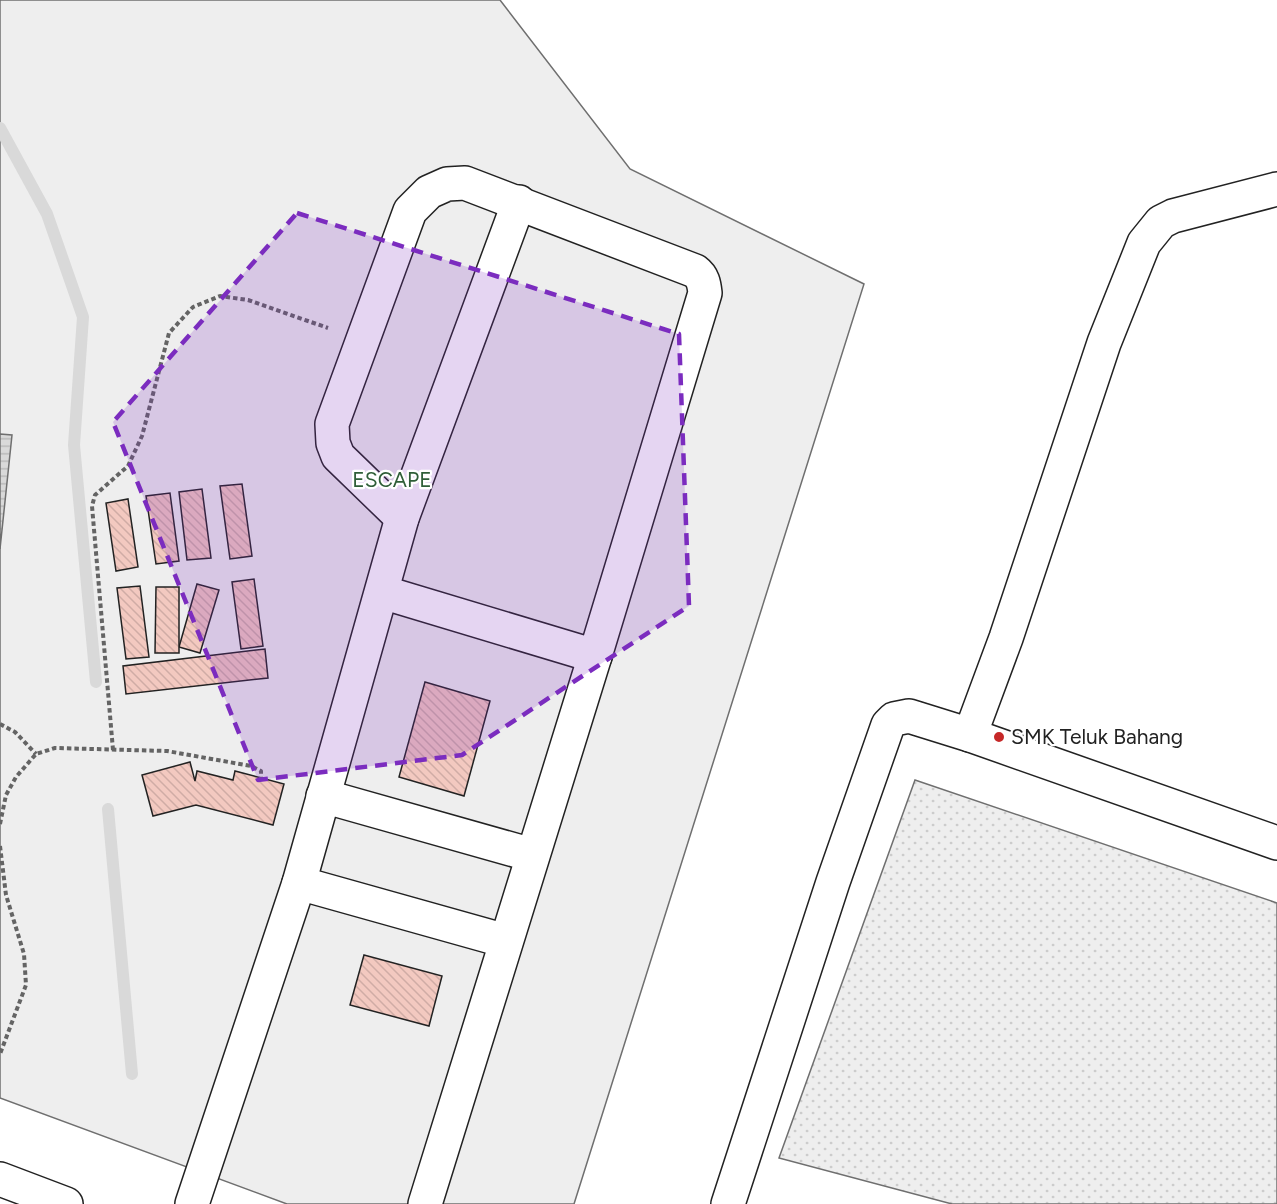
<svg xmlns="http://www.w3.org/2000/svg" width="1277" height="1204" viewBox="0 0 1277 1204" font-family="Figtree,sans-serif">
<defs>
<pattern id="grass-dots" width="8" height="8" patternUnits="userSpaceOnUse" patternTransform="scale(1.5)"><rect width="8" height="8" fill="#eee"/><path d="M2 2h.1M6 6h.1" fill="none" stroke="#ccc" stroke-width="1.8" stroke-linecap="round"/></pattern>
<pattern id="water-rules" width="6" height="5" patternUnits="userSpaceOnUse" patternTransform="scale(1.5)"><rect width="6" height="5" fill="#d9d9d9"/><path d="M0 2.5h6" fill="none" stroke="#bababa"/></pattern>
<pattern id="building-back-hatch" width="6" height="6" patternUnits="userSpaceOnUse" patternTransform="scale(1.5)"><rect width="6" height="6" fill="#f3c9c0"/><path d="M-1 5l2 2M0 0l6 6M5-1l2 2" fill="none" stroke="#d0aca5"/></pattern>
</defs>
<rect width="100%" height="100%" fill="#fff"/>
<path fill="url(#grass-dots)" stroke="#6f6f6f" stroke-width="1.5" d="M 915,780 L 1277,903 L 1277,1204 L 952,1204 L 779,1158 Z"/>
<path fill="#eee" stroke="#6f6f6f" stroke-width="1.5" d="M 0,0 L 500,0 L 630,169 L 864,284 L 574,1204 L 287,1204 L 0,1098 Z"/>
<path fill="url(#water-rules)" stroke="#6f6f6f" stroke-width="1.5" d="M 0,434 L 12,435 L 0,549 Z"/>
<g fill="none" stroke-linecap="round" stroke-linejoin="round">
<g stroke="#d9d9d9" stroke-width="12">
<path d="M 0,128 L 47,214 L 83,317 L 74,445 L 96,682"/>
<path d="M 108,809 L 132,1074"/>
</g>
</g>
<g fill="url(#building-back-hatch)" stroke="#222" stroke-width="1.5">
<path d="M 242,484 L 252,556 L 230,559 L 220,486 Z"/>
<path d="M 202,489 L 211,558 L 187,560 L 179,492 Z"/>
<path d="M 170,493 L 179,561 L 156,564 L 146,496 Z"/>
<path d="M 128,499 L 138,567 L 116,571 L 106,503 Z"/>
<path d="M 254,579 L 263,646 L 241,649 L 232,582 Z"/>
<path d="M 197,584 L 219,590 L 200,653 L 179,647 Z"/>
<path d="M 140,586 L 149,657 L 126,659 L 117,588 Z"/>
<path d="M 156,587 L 179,587 L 179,653 L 155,653 Z"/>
<path d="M 265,649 L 268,678 L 126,694 L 123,666 Z"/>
<path d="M 425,682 L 490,701 L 464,796 L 399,777 Z"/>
<path d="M 190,762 L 195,781 L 197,771 L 233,780 L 235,771 L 284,784 L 273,825 L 196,805 L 153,816 L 142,775 Z"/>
<path d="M 364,955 L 442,976 L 429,1026 L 350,1005 Z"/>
</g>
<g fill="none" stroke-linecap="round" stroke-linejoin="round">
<defs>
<g id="minor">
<path d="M 402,518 L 338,456 L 333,443 L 332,424 L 410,211 L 429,192 L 447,184 L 465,183 L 695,271 C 703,277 704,284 705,293 L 595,656 L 425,1204"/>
<path d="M 382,592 L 595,656"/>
<path d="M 970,735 L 1006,638 L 1104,343 L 1144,243 L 1161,222 L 1173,216 L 1277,189"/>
<path d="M 323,796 L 532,855"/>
<path d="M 299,883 L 506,941"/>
<path d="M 192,1204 L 299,883 L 402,518 L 519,202"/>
<path d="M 728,1204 L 833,882 L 888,725 L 894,719 L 909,716 L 970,735 L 1277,843"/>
</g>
<path id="major" d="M 0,1179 L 66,1204"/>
</defs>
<use href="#minor" stroke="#222" stroke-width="36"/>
<use href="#major" stroke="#222" stroke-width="36"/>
<g stroke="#646464" stroke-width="4" stroke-dasharray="4.5 3" stroke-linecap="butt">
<path d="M 0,724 L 15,732 L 36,754"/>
<path d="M 113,750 L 92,506 L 95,495 L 128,466 L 142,436 L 169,333 L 193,307 L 220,296 L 248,300 L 328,328"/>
<path d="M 0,824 L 6,795 L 16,777 L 36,754 L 55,748 L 167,751 L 251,766 L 261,771 L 261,778"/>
<path d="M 0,846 L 6,895 L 24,954 L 26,985 L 0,1054"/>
</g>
<use href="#minor" stroke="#fff" stroke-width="33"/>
<use href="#major" stroke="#fff" stroke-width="33"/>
</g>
<path fill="#7b2cbf" fill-opacity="0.2" stroke="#7b2cbf" stroke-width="4.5" stroke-dasharray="12 8" stroke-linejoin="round" d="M 297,213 L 679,334 L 689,606 L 462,755 L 258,780 L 113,422 Z"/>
<circle fill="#c62828" stroke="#fff" stroke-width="2" cx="999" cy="737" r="6"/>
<g text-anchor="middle" stroke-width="4.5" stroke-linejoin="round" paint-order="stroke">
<g font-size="21" fill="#2f5e38" stroke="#fff">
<text x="392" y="487">ESCAPE</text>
</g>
<g font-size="21" fill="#222" stroke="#fff" text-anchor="start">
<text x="1011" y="744">SMK Teluk Bahang</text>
</g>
</g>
</svg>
